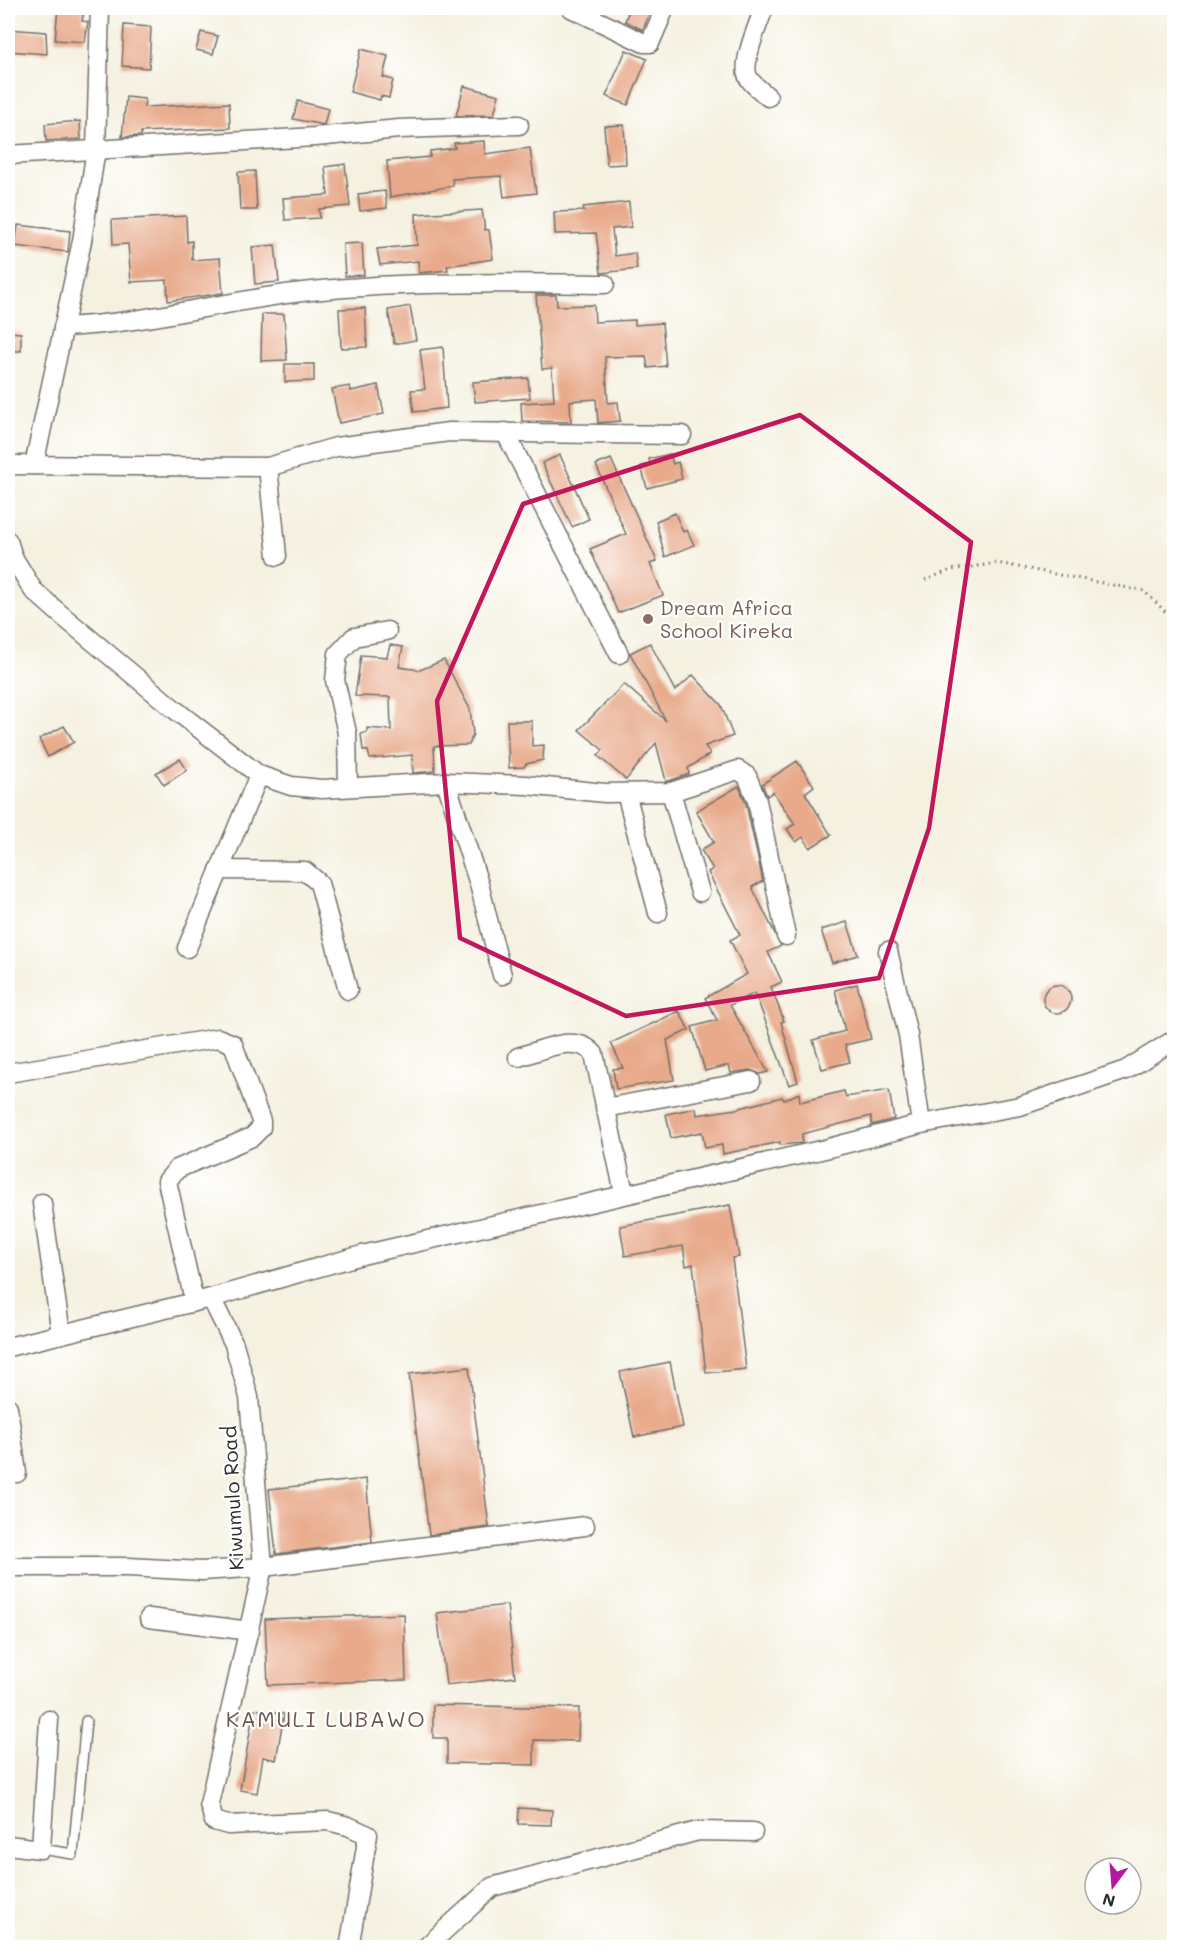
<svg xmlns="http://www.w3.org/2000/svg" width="1182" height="1955" viewBox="0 0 1182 1955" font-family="Mali,sans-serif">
<rect width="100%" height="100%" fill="#fff"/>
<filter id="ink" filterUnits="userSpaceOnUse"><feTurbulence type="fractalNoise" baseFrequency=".0167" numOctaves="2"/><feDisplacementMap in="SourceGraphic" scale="12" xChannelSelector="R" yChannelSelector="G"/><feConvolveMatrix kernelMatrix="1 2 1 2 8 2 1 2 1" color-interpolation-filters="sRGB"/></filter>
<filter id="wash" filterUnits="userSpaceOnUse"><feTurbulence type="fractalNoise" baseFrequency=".008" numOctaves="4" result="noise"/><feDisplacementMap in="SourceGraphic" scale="24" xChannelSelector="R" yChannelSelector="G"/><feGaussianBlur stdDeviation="1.35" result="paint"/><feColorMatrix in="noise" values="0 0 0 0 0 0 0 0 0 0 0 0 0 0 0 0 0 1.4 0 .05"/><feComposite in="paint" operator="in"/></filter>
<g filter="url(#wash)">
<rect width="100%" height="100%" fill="#f5f1e1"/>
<g id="blocks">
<g fill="#e8aa8b">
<path d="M 58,8 L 85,8 L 82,21 L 88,22 L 85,42 L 55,40 Z"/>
<path d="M 630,8 L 651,8 L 643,30 L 625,21 Z"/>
<path d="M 124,25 L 151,27 L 149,68 L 122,66 Z"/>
<path d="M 8,29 L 46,32 L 47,54 L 8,51 Z"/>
<path d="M 201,32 L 218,36 L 213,54 L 196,50 Z"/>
<path d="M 361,49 L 388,56 L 383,77 L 393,80 L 389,98 L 381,96 L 380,100 L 350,92 Z"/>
<path d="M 626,50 L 647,59 L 628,105 L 606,96 Z"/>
<path d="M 464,86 L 499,95 L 494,115 L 456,116 Z"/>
<path d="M 126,97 L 145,99 L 144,107 L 229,103 L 230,128 L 141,132 L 141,136 L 122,137 Z"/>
<path d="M 298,101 L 328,109 L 324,125 L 293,119 Z"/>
<path d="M 80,121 L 81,139 L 46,141 L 45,124 Z"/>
<path d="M 624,125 L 626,164 L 607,165 L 604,126 Z"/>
<path d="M 484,141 L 485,154 L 530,148 L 536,193 L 504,197 L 501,176 L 452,179 L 453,186 L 390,197 L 387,161 L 430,157 L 430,151 L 455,148 L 454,143 Z"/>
<path d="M 345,164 L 350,206 L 319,209 L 320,218 L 285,220 L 283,198 L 328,195 L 325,167 Z"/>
<path d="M 255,171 L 257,210 L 240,210 L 238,172 Z"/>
<path d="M 385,191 L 387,208 L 360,211 L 358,194 Z"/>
<path d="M 629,202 L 631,227 L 612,229 L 615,256 L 635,253 L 637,269 L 601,273 L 596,233 L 555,234 L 554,212 L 584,211 L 583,207 Z"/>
<path d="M 482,210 L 485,230 L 489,230 L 493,259 L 447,266 L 448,270 L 419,273 L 418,261 L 380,265 L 377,249 L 417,245 L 416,214 Z"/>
<path d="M 186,216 L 187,242 L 192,241 L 192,260 L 220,258 L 223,293 L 168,301 L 167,280 L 131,282 L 128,244 L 113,245 L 112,220 Z"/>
<path d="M 18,225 L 70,231 L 68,252 L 15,246 Z"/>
<path d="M 362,243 L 364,275 L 345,276 L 343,244 Z"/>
<path d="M 275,245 L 279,282 L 255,284 L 252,247 Z"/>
<path d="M 536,295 L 556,295 L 557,306 L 594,305 L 595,322 L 635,320 L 635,325 L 662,323 L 666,366 L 648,368 L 646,356 L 605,357 L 608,403 L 618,402 L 620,421 L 598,423 L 596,399 L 570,401 L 571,422 L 522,421 L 521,403 L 554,401 L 552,368 L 542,369 Z"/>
<path d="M 410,306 L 416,340 L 394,344 L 388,310 Z"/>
<path d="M 365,308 L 367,347 L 341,348 L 339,309 Z"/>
<path d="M 262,314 L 284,314 L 287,360 L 261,361 Z"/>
<path d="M 8,332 L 21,333 L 21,351 L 8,351 Z"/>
<path d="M 443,347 L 447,408 L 414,412 L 411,390 L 425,389 L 420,350 Z"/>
<path d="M 285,364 L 314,364 L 314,381 L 285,382 Z"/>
<path d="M 528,378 L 530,398 L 475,402 L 473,382 Z"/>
<path d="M 378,385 L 384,414 L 339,423 L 332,389 L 350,386 L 351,391 Z"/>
<path d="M 670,454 L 673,464 L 678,462 L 682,479 L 647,488 L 641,466 L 650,464 L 649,459 Z"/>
<path d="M 560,455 L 589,519 L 572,527 L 542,463 Z"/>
<path d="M 611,459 L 657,561 L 650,564 L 663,595 L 618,613 L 590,549 L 626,534 L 596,465 Z"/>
<path d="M 675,513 L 683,532 L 687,530 L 694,545 L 665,557 L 656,521 Z"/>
<path d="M 650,643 L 675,691 L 693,675 L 721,705 L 733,736 L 705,746 L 710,754 L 688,768 L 689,774 L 669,781 L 666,781 L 656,743 L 626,780 L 598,756 L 603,750 L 579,730 L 624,684 L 666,721 L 630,653 Z"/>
<path d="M 390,645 L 403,647 L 399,667 L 420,670 L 444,660 L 470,709 L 473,734 L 469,745 L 434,746 L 435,771 L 413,773 L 412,755 L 370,759 L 368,751 L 363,750 L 361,734 L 367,732 L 367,728 L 391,730 L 390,697 L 355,696 L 361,655 L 387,657 Z"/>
<path d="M 507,721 L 532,721 L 532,746 L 544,745 L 543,760 L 526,764 L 524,767 L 509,768 Z"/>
<path d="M 64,726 L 74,742 L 48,757 L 39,739 Z"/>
<path d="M 180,759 L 187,770 L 164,785 L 156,773 Z"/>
<path d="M 797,761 L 814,786 L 805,793 L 831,835 L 810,848 L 803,837 L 796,842 L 787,829 L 795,824 L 773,792 L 767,796 L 762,784 Z"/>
<path d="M 739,786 L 746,804 L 763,881 L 752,887 L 781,946 L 768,952 L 782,982 L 771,987 L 784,1021 L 781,1022 L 798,1082 L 789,1085 L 755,993 L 730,1005 L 768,1072 L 760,1074 L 750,1070 L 731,1073 L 729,1066 L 725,1066 L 705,1071 L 692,1027 L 717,1020 L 705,998 L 747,974 L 730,940 L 740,935 L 708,872 L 713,869 L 701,850 L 714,842 L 696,811 Z"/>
<path d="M 847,922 L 858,955 L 832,963 L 821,930 Z"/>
<path d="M 857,984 L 871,1039 L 845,1045 L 850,1062 L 822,1069 L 813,1040 L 845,1031 L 835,990 Z"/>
<circle cx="1057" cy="999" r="14"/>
<path d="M 679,1011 L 689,1030 L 667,1040 L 674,1080 L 616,1089 L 613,1069 L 623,1068 L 611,1043 Z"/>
<path d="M 889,1090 L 894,1119 L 872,1125 L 871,1116 L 802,1134 L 802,1143 L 780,1145 L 780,1142 L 723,1154 L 722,1145 L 705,1148 L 702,1132 L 671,1138 L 666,1114 L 696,1108 L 697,1115 L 736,1109 L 782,1097 L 784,1100 L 799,1093 L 800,1102 L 844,1091 L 846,1097 Z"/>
<path d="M 730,1205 L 739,1257 L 732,1258 L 746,1369 L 706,1373 L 693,1264 L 686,1266 L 683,1246 L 625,1256 L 620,1226 Z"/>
<path d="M 670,1362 L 683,1427 L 634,1437 L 620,1372 Z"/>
<path d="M 469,1367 L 489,1527 L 429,1535 L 409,1374 Z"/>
<path d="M 366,1479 L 372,1542 L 276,1554 L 269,1489 Z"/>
<path d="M 507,1605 L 515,1677 L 446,1685 L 437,1613 Z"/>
<path d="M 404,1614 L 406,1680 L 268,1685 L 265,1619 Z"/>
<path d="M 433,1705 L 579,1708 L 578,1741 L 534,1740 L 534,1765 L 447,1763 L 447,1738 L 433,1738 Z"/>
<path d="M 254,1709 L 284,1714 L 276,1760 L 263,1757 L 257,1793 L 240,1790 Z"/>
<path d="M 519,1808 L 552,1810 L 551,1825 L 518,1824 Z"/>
</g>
</g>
</g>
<g filter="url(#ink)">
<use href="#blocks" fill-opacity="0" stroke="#72706b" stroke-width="1.5"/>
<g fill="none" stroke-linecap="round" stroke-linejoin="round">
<defs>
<path id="lane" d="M 41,1849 L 73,1854 L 86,1721"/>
<g id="street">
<path d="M 571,8 L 644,43 L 650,43 L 665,8"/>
<path d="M 764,8 C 759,23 741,62 748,77 C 752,85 762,91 768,97"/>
<path d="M 8,155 L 315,137 L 399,129 L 519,125"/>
<path d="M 63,327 C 142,324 216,303 294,293 C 397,281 501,283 605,284"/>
<path d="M 505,432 L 619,654"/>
<path d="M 8,465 L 268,467 L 336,447 L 449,432 L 682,435"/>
<path d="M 34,465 L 82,241 L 96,149 L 100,8"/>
<path d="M 268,467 L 277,556"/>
<path d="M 8,541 L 13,557 L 33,590 L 59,613 L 174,709 L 259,775 L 291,786 L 322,789 L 446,782 L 526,785 L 605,793 L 671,792 L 738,770 L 747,776 L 757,801 L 786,936"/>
<path d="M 446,782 L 479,884 L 502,975"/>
<path d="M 348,787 L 347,733 L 335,680 L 338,654 L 354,637 L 387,631"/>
<path d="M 671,792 L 700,892"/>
<path d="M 626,793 L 658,913"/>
<path d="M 219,870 L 305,871 L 319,883 L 348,990"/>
<path d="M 187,948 L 259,775"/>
<path d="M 888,951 L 908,1035 L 921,1124"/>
<path d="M 518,1057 C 541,1051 576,1032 594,1054 L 624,1193"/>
<path d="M 8,1073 L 218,1038 L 233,1044 L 261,1121 L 261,1128 L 252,1137 L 177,1169 L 167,1181 L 194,1301"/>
<path d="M 605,1108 L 751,1081"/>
<path d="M 42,1203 L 61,1334"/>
<path d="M 211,1298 L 234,1344 L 249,1397 L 263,1567 L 209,1804 L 214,1821 L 228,1825 L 328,1821 L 348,1826 L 368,1835 L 349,1948"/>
<path d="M 8,1347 L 211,1298 L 362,1255 L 825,1149 L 921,1124 L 1020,1106 L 1126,1070 L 1174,1040"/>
<path d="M 8,1407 L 17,1473"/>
<path d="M 8,1567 L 128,1567 L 202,1571 L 263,1567 L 585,1526"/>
<path d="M 149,1618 L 250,1631"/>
<path d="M 8,1845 L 41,1849 L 49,1720"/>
<path d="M 425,1948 L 492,1887 L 698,1831 L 753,1832"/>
</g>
</defs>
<use href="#lane" stroke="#72706b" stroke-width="12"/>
<use href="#street" stroke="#72706b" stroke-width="21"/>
<path stroke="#72706b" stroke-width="3" stroke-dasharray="1.5 4.5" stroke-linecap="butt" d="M 925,580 L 951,570 L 997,563 L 1144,591 L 1174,620"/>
<use href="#lane" stroke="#fff" stroke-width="9"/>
<use href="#street" stroke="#fff" stroke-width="18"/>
</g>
</g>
<path fill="none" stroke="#c2185b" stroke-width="4.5" stroke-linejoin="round" d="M 800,415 L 971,542 L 929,828 L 879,978 L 626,1016 L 460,938 L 437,701 L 523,504 Z"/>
<circle fill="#8d6e63" stroke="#fff" stroke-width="2" cx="648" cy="619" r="6"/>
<g text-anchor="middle" stroke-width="4.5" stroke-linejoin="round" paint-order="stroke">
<g font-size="20" fill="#785e54" stroke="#fff" text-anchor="start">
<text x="660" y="615">Dream Africa<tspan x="660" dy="23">School Kireka</tspan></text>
</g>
<g font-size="20" fill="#2b2b2b" stroke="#fff">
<text transform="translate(233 1498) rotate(-93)" y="7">Kiwumulo Road</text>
</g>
<g font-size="22" letter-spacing="1.5" fill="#6d574d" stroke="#fff">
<text x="326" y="1727">KAMULI LUBAWO</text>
</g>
</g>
<rect width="1182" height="1955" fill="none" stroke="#fff" stroke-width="30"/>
<g transform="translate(1113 1886) rotate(196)"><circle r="28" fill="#ffffff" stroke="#aaaaaa" stroke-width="1.5"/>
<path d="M0-4.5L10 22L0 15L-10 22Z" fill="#b5179e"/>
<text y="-9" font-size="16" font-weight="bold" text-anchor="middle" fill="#2b2b2b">N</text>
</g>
</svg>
